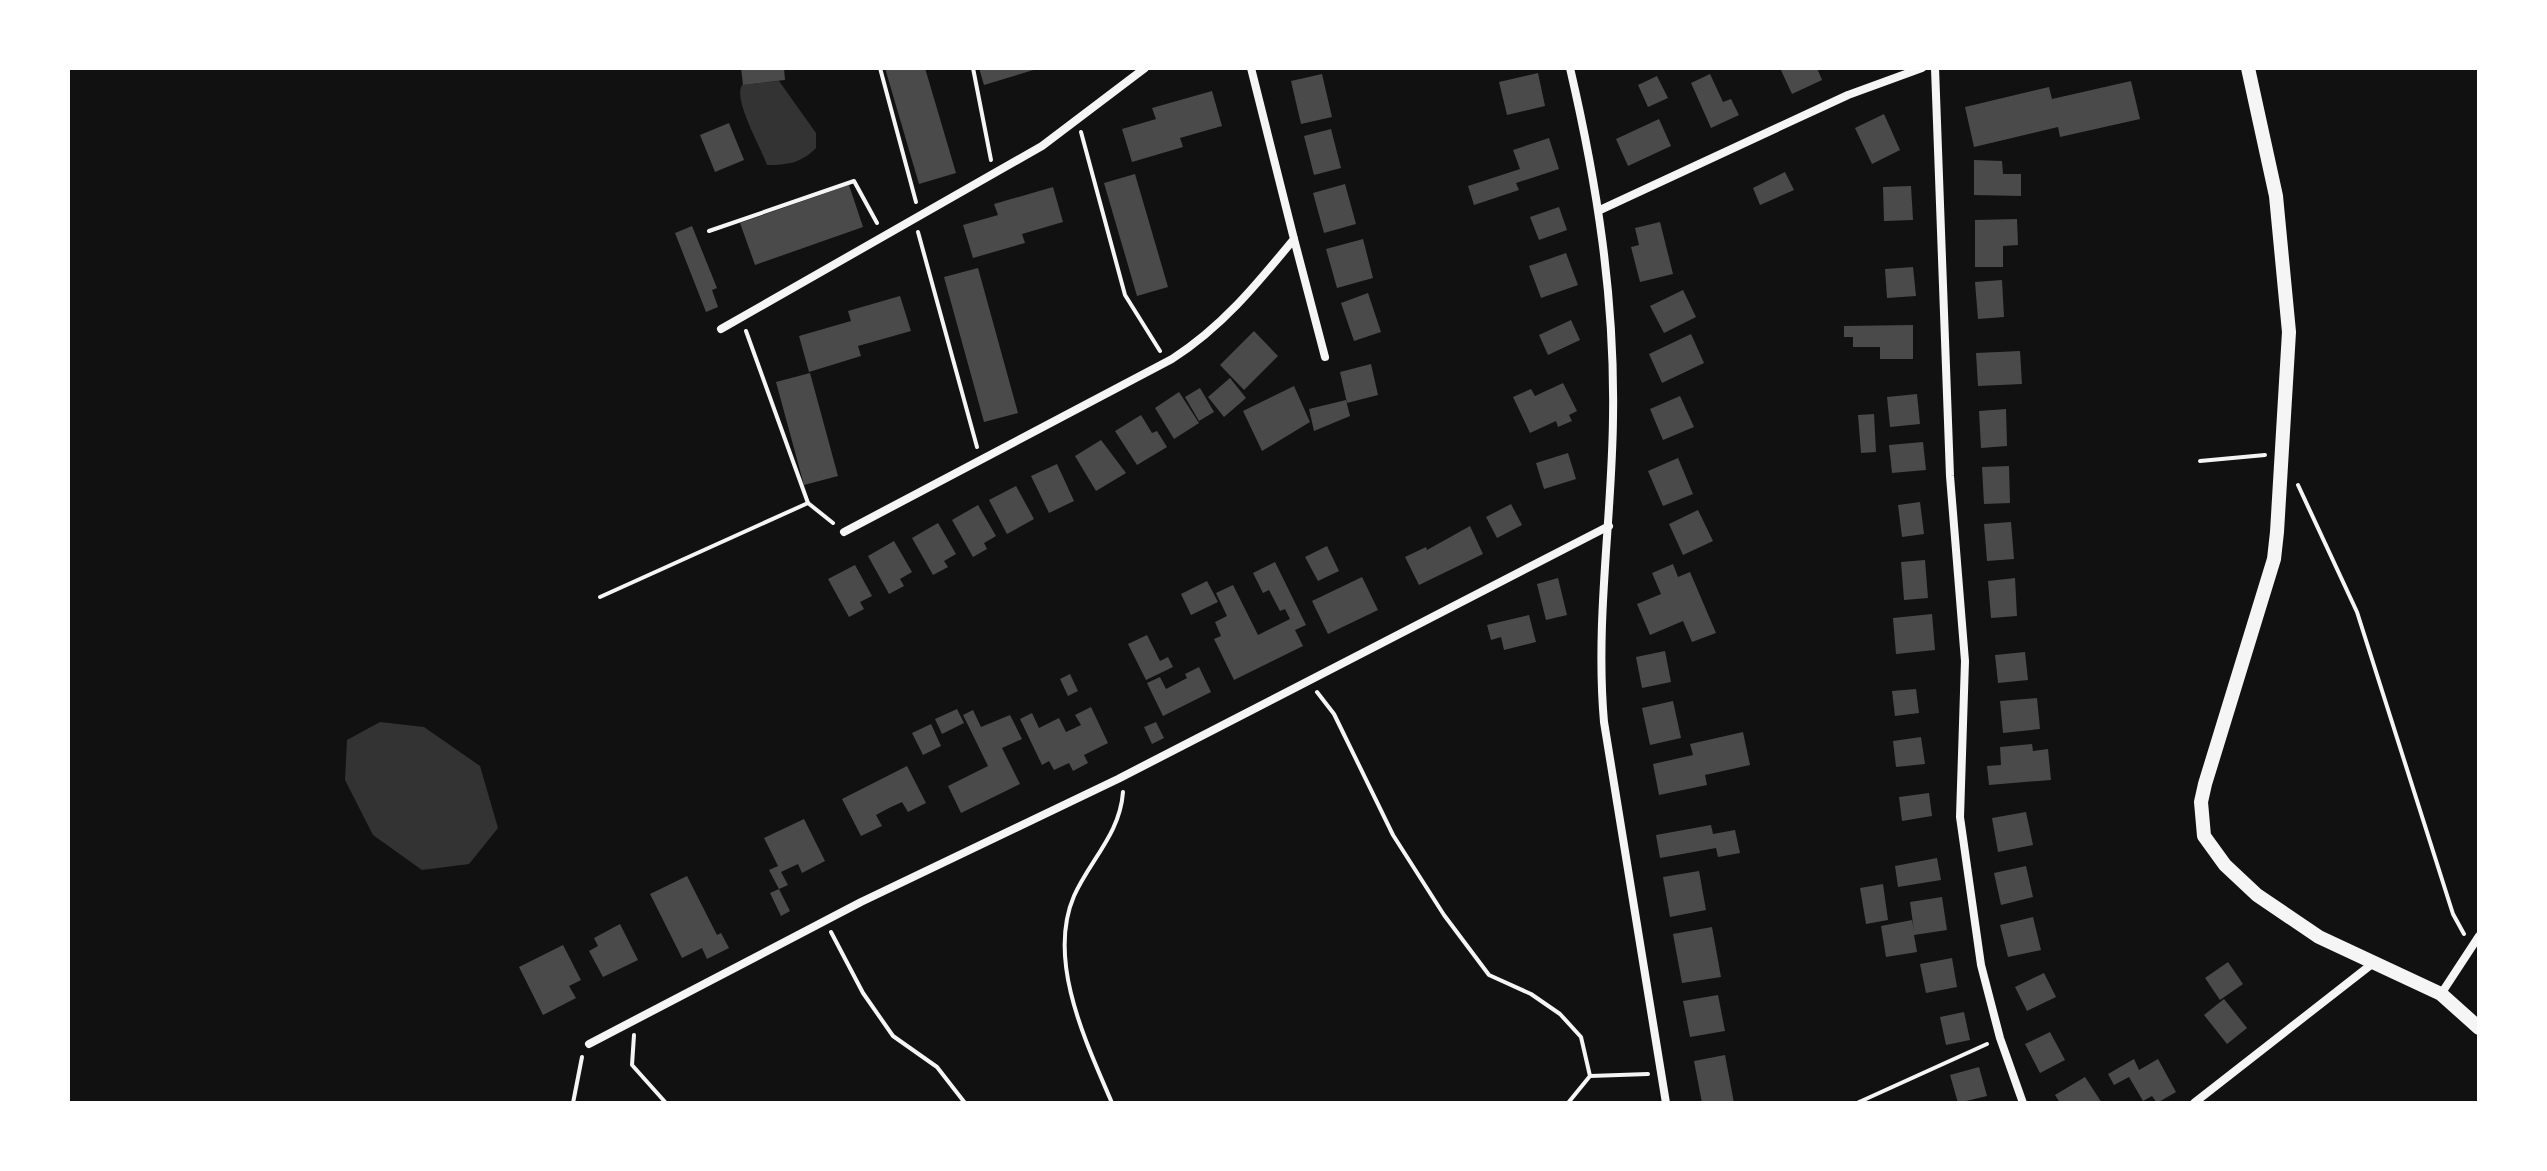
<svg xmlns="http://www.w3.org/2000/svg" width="2547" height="1171" viewBox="0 0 2547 1171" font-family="'Asap Condensed',sans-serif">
<rect width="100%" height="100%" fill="#111"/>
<g fill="#333">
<path d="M 779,81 L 816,133 L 816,148 C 801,163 788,165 767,165 C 760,145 733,100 742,85 Z"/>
<path d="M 380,722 L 424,727 L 480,766 L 498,828 L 469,864 L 422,870 L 373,835 L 345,780 L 347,740 Z"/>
</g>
<g fill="#4a4a4a">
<path d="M 741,68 L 784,68 L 785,80 L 743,85 Z"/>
<path d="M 885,68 L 925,68 L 956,173 L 919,184 Z"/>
<path d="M 979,68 L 1037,68 L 1037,69 L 984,85 Z"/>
<path d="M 1780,68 L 1817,68 L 1822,80 L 1792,94 Z"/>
<path d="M 1538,73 L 1545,106 L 1507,115 L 1499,82 Z"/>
<path d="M 1322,74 L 1332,117 L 1301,124 L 1291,81 Z"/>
<path d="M 1710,74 L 1723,102 L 1731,99 L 1739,115 L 1711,128 L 1691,83 Z"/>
<path d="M 1657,76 L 1668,98 L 1648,107 L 1638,85 Z"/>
<path d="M 2131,81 L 2140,119 L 2060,137 L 2058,127 L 1974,147 L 1965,107 L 2049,87 L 2052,99 Z"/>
<path d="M 1212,91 L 1222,126 L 1180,138 L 1183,147 L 1132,162 L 1122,129 L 1156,119 L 1152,108 Z"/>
<path d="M 1884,114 L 1900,150 L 1872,164 L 1855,128 Z"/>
<path d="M 1659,119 L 1671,146 L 1628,166 L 1616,139 Z"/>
<path d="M 729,123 L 744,160 L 715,172 L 700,135 Z"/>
<path d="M 1331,129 L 1341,168 L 1314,175 L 1304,136 Z"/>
<path d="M 1549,138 L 1559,169 L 1516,183 L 1519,190 L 1474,205 L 1468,186 L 1520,169 L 1513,150 Z"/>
<path d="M 1974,160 L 2002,161 L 2003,174 L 2021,174 L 2021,196 L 1974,195 Z"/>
<path d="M 1785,172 L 1794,190 L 1760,205 L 1753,188 Z"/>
<path d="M 1135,174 L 1168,287 L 1137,296 L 1104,183 Z"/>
<path d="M 1345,184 L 1356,224 L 1324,233 L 1313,193 Z"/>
<path d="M 849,185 L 863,227 L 755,265 L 740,223 Z"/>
<path d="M 1911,186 L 1913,220 L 1884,221 L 1883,187 Z"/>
<path d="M 1053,187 L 1063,222 L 1022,234 L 1025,243 L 973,258 L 963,225 L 998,215 L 994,204 Z"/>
<path d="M 1559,207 L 1567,230 L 1539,240 L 1530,217 Z"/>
<path d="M 2017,219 L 2018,245 L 2003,246 L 2003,267 L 1975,267 L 1975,220 Z"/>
<path d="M 1660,222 L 1673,274 L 1640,282 L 1631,247 L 1639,245 L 1635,228 Z"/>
<path d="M 692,226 L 717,288 L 712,290 L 718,307 L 706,312 L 675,233 Z"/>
<path d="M 1363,239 L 1373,278 L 1337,288 L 1326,249 Z"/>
<path d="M 1566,253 L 1578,285 L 1541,298 L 1529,266 Z"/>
<path d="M 1913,267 L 1916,296 L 1887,298 L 1885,269 Z"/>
<path d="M 978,268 L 1018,413 L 984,422 L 944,277 Z"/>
<path d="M 2002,280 L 2004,317 L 1978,319 L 1975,282 Z"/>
<path d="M 1683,290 L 1696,317 L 1664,333 L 1650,306 Z"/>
<path d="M 1368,293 L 1381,332 L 1354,341 L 1341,303 Z"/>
<path d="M 900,296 L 911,331 L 858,346 L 861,356 L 809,372 L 799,336 L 851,321 L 848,311 Z"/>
<path d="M 1571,320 L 1580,340 L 1548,355 L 1539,335 Z"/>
<path d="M 1913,325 L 1913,359 L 1880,359 L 1880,347 L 1853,347 L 1853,337 L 1844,337 L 1844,326 Z"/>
<path d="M 1254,331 L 1278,356 L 1244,390 L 1220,365 Z"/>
<path d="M 1691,334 L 1704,363 L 1662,383 L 1649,354 Z"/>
<path d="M 2020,351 L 2022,384 L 1978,386 L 1976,353 Z"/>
<path d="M 1371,364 L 1378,395 L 1347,403 L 1340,372 Z"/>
<path d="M 810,373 L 838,476 L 804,485 L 776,382 Z"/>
<path d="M 1230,378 L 1246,398 L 1224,417 L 1208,397 Z"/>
<path d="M 1563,383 L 1577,411 L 1569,415 L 1572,421 L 1558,427 L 1556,421 L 1530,433 L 1513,397 L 1531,389 L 1535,396 Z"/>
<path d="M 1294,386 L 1310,422 L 1262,451 L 1243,411 Z"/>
<path d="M 1200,388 L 1214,412 L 1199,421 L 1185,397 Z"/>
<path d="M 1179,392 L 1199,423 L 1174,439 L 1155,408 Z"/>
<path d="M 1917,394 L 1920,424 L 1890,427 L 1887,397 Z"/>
<path d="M 1680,396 L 1694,427 L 1663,440 L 1650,409 Z"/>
<path d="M 1346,400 L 1350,416 L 1314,431 L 1309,409 Z"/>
<path d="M 2006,409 L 2007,446 L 1981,448 L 1979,411 Z"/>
<path d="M 1874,414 L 1876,452 L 1861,453 L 1858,415 Z"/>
<path d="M 1141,415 L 1152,433 L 1157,431 L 1167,447 L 1137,465 L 1115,431 Z"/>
<path d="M 1101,440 L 1126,473 L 1096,491 L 1075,456 Z"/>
<path d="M 1923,442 L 1926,470 L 1892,473 L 1889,445 Z"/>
<path d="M 1568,453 L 1576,479 L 1544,489 L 1536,463 Z"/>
<path d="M 1678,458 L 1693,494 L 1663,506 L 1648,471 Z"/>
<path d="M 1057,464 L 1074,501 L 1049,513 L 1031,476 Z"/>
<path d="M 2009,466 L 2010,503 L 1984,504 L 1982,467 Z"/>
<path d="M 1016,486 L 1034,519 L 1007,534 L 989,500 Z"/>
<path d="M 1920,502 L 1924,534 L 1902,537 L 1898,505 Z"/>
<path d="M 1511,504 L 1522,525 L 1497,538 L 1486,517 Z"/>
<path d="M 978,505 L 996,536 L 984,543 L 987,549 L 973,557 L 952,520 Z"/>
<path d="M 1698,510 L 1713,541 L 1683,555 L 1669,524 Z"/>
<path d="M 2011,522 L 2014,559 L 1987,561 L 1984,524 Z"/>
<path d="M 938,523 L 956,554 L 944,561 L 948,567 L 933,575 L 912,538 Z"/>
<path d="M 1470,526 L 1483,554 L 1419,585 L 1405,557 L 1426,547 L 1427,550 Z"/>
<path d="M 894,541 L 912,572 L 900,579 L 904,586 L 889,594 L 868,556 Z"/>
<path d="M 1327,546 L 1339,571 L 1318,581 L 1305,557 Z"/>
<path d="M 1925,560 L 1928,598 L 1904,600 L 1901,562 Z"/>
<path d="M 1275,562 L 1306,625 L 1295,630 L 1303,646 L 1234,680 L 1214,639 L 1221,636 L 1215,622 L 1227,616 L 1216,593 L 1233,585 L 1258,635 L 1290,619 L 1285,609 L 1280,611 L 1269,590 L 1263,593 L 1253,573 Z"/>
<path d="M 1673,564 L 1678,577 L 1690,572 L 1716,633 L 1692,642 L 1683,621 L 1650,635 L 1637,604 L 1661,594 L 1652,573 Z"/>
<path d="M 855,565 L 872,596 L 860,602 L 864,609 L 849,617 L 828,579 Z"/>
<path d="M 1362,577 L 1378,610 L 1328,634 L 1312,601 Z"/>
<path d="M 1558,578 L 1567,615 L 1546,620 L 1537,584 Z"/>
<path d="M 2015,578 L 2017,616 L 1991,618 L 1988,581 Z"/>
<path d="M 1207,581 L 1218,602 L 1191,615 L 1181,594 Z"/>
<path d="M 1932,614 L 1935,650 L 1896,654 L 1893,618 Z"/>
<path d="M 1529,615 L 1536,642 L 1504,650 L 1501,637 L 1491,640 L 1487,625 Z"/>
<path d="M 1147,635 L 1160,661 L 1168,657 L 1173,667 L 1146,680 L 1128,644 Z"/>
<path d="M 1665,651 L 1671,682 L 1642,688 L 1636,657 Z"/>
<path d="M 2025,652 L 2028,680 L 1998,683 L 1995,655 Z"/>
<path d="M 1199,667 L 1211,692 L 1163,716 L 1147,683 L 1160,677 L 1166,689 L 1187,678 L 1185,674 Z"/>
<path d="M 1070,674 L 1078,691 L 1068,696 L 1060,679 Z"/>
<path d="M 1916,689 L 1919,713 L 1895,716 L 1892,691 Z"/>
<path d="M 2037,698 L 2040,729 L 2003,733 L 2000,701 Z"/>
<path d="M 1673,701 L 1681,738 L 1650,745 L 1642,708 Z"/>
<path d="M 1091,707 L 1108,743 L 1084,755 L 1088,763 L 1073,771 L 1069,763 L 1054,770 L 1049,761 L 1042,765 L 1020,719 L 1032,713 L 1039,728 L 1059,718 L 1066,732 L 1081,725 L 1075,715 Z"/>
<path d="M 957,709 L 964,723 L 942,734 L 935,719 Z"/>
<path d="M 973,710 L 981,727 L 1010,715 L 1022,739 L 1002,748 L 1020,784 L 961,813 L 948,786 L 988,766 L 963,715 Z"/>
<path d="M 1156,722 L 1164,738 L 1152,744 L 1144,727 Z"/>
<path d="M 931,724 L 941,746 L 923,755 L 912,733 Z"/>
<path d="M 1743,732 L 1750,765 L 1705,775 L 1707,785 L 1659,795 L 1653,764 L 1693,755 L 1690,744 Z"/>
<path d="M 1921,737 L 1925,764 L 1896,767 L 1893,741 Z"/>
<path d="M 2032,744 L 2033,751 L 2048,749 L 2051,780 L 1989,785 L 1987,766 L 2001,765 L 2000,747 Z"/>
<path d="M 907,766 L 926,803 L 908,812 L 902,802 L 889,808 L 876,815 L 882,826 L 861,836 L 842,799 Z"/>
<path d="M 1929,793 L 1932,816 L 1902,821 L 1899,797 Z"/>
<path d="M 2026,812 L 2033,845 L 1998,852 L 1992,818 Z"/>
<path d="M 804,819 L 825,861 L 802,873 L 798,864 L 781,872 L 788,885 L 779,889 L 790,911 L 781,916 L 770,893 L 779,889 L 769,870 L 778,866 L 764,838 Z"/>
<path d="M 1711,825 L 1713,834 L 1735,830 L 1740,853 L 1718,857 L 1716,848 L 1660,858 L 1656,835 Z"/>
<path d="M 1937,858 L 1941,880 L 1898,887 L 1895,866 Z"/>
<path d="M 2026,866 L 2033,897 L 2001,905 L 1994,873 Z"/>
<path d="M 1699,871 L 1706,910 L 1670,917 L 1663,877 Z"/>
<path d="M 687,876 L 717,935 L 721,933 L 729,948 L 707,959 L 702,948 L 682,958 L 650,894 Z"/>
<path d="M 1883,884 L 1888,920 L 1866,924 L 1860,888 Z"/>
<path d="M 1942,897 L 1947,930 L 1914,935 L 1917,952 L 1886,957 L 1881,926 L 1912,920 L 1914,931 L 1910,902 Z"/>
<path d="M 2033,917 L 2041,950 L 2008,957 L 2000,925 Z"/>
<path d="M 620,924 L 638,960 L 603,977 L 589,951 L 598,946 L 594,938 Z"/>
<path d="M 1712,927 L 1721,977 L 1682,983 L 1673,934 Z"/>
<path d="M 563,945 L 581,980 L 569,986 L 576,998 L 543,1015 L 519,967 Z"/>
<path d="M 1952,958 L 1957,987 L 1926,993 L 1920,964 Z"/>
<path d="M 2228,962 L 2243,984 L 2220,1000 L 2205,978 Z"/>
<path d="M 2044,973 L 2056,997 L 2027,1011 L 2015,987 Z"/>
<path d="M 1718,995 L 1725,1031 L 1690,1037 L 1683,1001 Z"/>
<path d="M 2224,999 L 2247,1028 L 2227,1044 L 2204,1015 Z"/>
<path d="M 1964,1012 L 1970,1040 L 1946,1045 L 1940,1017 Z"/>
<path d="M 2050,1032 L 2065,1060 L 2040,1073 L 2025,1044 Z"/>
<path d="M 1725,1055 L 1734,1103 L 1702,1103 L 1694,1061 Z"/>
<path d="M 2134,1059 L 2139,1070 L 2158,1059 L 2176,1092 L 2157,1103 L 2152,1096 L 2143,1101 L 2129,1077 L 2114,1085 L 2108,1074 Z"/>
<path d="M 1979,1067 L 1987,1096 L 1958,1103 L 1950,1075 Z"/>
<path d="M 2085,1077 L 2102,1103 L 2060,1103 L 2055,1095 Z"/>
</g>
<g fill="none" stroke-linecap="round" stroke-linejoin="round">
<g stroke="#f5f5f5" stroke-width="4">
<path d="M 880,68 L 916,202"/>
<path d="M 973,68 L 991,160"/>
<path d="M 1081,132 L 1125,295 L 1160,351"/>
<path d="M 709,231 L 854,181 L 877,223"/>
<path d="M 918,232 L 977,447"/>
<path d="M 746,331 L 808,503 L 833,523"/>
<path d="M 2200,461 L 2265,455"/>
<path d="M 2298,485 L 2357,612 L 2453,914 L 2464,934"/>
<path d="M 600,597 L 808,503"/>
<path d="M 1317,692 L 1334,714 L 1393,835 L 1444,915 L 1489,975 L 1531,994 L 1560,1014 L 1581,1037 L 1590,1076 L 1568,1103"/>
<path d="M 831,932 L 863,993 L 893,1036 L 937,1067 L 965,1103"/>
<path d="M 634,1035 L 632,1065 L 666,1103"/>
<path d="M 1590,1076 L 1648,1074"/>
<path d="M 573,1103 L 582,1057"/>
<path d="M 1112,1103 C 1087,1044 1046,961 1074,896 C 1090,860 1120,834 1123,792"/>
<path d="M 1857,1103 L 1987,1044"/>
</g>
<g stroke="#f5f5f5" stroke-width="8">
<path d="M 1570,68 C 1597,184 1615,298 1613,418 C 1612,519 1595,621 1604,722 L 1666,1103"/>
<path d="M 1935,68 L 1950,476 L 1965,661 L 1960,817 L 1981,965 L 2000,1038 L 2023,1103"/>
<path d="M 1600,210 L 1848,95 L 1922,68"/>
<path d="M 1294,239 L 1325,357"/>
<path d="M 721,329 L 1042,146 L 1145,68"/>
<path d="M 844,532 L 1172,359 C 1222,327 1257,284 1294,239 L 1251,68"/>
<path d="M 2441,994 L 2479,936"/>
<path d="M 589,1044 L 861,902 L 1118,779 L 1609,526"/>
<path d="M 2194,1103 L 2372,964"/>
</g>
<path stroke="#f5f5f5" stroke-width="14" d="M 2248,68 L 2276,196 L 2289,332 L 2277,532 L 2274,559 L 2205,784 L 2201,802 L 2204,836 L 2225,865 L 2257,895 L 2319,937 L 2441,994 L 2479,1028"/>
</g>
<rect width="2547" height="1171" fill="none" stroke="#ffffff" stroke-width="140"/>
</svg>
